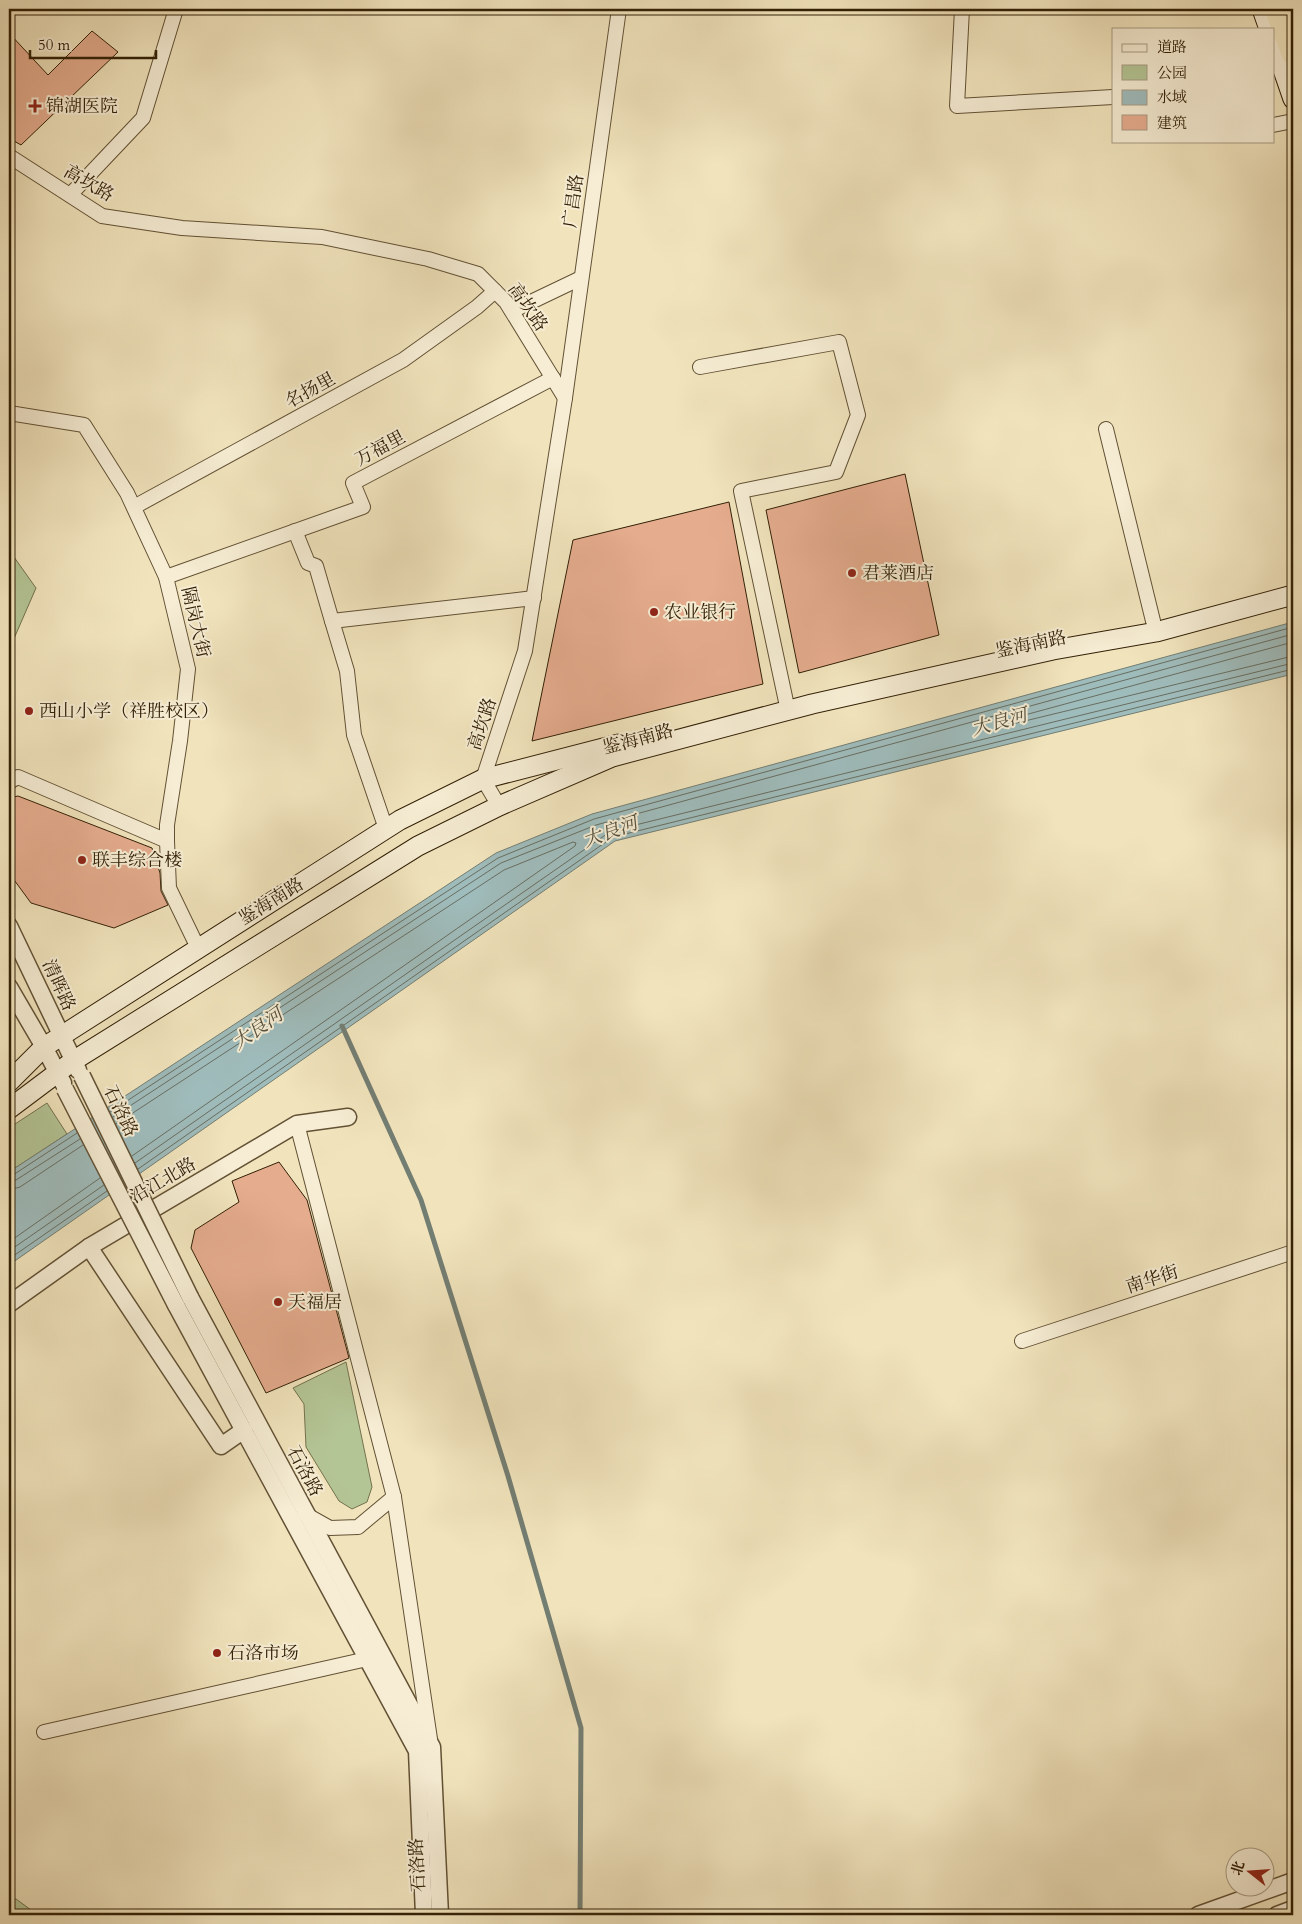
<svg xmlns="http://www.w3.org/2000/svg" width="1302" height="1924" viewBox="0 0 1302 1924" font-family="Cardo,'Noto Serif SC',serif">
<rect width="100%" height="100%" fill="#f1e4bd"/>
<filter id="stains"><feTurbulence type="fractalNoise" baseFrequency=".004" numOctaves="4"/><feColorMatrix values="0 0 0 0 .2 0 0 0 0 .09 0 0 0 0 .02 0 0 0 .5 -.17"/></filter>
<radialGradient id="worn" r=".72"><stop offset=".6" stop-color="#630" stop-opacity="0"/><stop offset="1" stop-color="#630" stop-opacity=".3"/></radialGradient>
<g fill="#b4c595" stroke="#73724e">
<path d="M 9,550 L 36,588 L 9,650 Z"/>
<path d="M 47,1103 L 67,1134 L 9,1172 L 9,1128 Z"/>
<path d="M 346,1362 L 372,1487 L 367,1502 L 352,1509 L 339,1501 L 306,1447 L 304,1404 L 293,1388 Z"/>
<path d="M 9,1899 L 16,1899 L 38,1915 L 9,1915 Z"/>
</g>
<path fill="#9fbcbc" stroke="#737e73" d="M 1293,622 L 1293,674 L 615,841 L 9,1265 L 9,1172 L 496,853 L 592,814 Z"/>
<g fill="none" stroke-linecap="round" stroke-linejoin="round">
<g stroke="#686e61" stroke-width="1">
<path d="M 1293,642 L 999,722 L 997,725 L 1000,727 L 1293,656"/>
<path d="M 110,1112 L 498,858 L 594,819 L 1293,627"/>
<path d="M 113,1117 L 501,863 L 596,825 L 1293,634"/>
<path d="M 116,1124 L 504,870 L 573,842 L 576,843 L 575,846 L 132,1156"/>
<path d="M 135,1163 L 611,831 L 1293,663"/>
<path d="M 138,1169 L 613,837 L 1293,669"/>
<path d="M 9,1176 L 13,1175 L 77,1133"/>
<path d="M 9,1182 L 16,1180 L 80,1139"/>
<path d="M 9,1190 L 20,1187 L 83,1145"/>
<path d="M 9,1242 L 100,1178"/>
<path d="M 9,1251 L 104,1185"/>
<path d="M 9,1259 L 107,1191"/>
</g>
<path stroke="#737e73" stroke-width="5" d="M 342,1026 L 421,1200 L 508,1476 L 581,1728 L 580,1915"/>
</g>
<g fill="#e5ac8e" stroke="#322006">
<path d="M 92,31 L 118,52 L 21,145 L 9,138 L 9,33 L 48,75 Z"/>
<path d="M 905,474 L 939,635 L 799,673 L 766,510 Z"/>
<path d="M 729,502 L 763,684 L 532,741 L 573,540 Z"/>
<path d="M 18,796 L 152,848 L 160,873 L 161,891 L 168,905 L 114,928 L 31,903 L 9,873 L 9,798 Z"/>
<path d="M 279,1162 L 307,1200 L 349,1358 L 266,1393 L 191,1248 L 195,1230 L 239,1202 L 232,1181 Z"/>
</g>
<g fill="none" stroke-linecap="round" stroke-linejoin="round">
<defs>
<g id="minor">
<path d="M 962,9 L 957,106 L 1113,97"/>
<path d="M 1273,125 L 1293,121"/>
<path d="M 9,156 L 102,216 L 182,228 L 322,237 L 428,259 L 478,274 L 506,302 L 565,398"/>
<path d="M 70,195 L 143,118 L 176,9"/>
<path d="M 512,311 L 581,278"/>
<path d="M 700,367 L 839,342 L 858,415 L 836,472 L 741,491 L 788,711"/>
<path d="M 9,413 L 84,425 L 127,493 L 166,577 L 188,669 L 180,741 L 167,825 L 167,841 L 169,888 L 198,948"/>
<path d="M 1106,429 L 1153,621"/>
<path d="M 134,507 L 403,360 L 477,307 L 495,291"/>
<path d="M 295,531 L 308,563 L 316,566 L 332,621 L 534,598"/>
<path d="M 166,577 L 363,507 L 353,483 L 553,378"/>
<path d="M 332,621 L 347,671 L 354,735 L 385,826"/>
<path d="M 9,782 L 18,777 L 167,841"/>
<path d="M 499,806 L 483,779 L 525,651 L 565,398 L 619,9"/>
<path d="M 297,1124 L 394,1497 L 358,1527 L 330,1528 L 305,1514"/>
<path d="M 1022,1341 L 1293,1252"/>
<path d="M 394,1497 L 430,1739"/>
<path d="M 44,1732 L 367,1659"/>
</g>
<g id="tertiary">
<path d="M 9,926 L 78,1070"/>
<path d="M 9,987 L 44,1047 L 63,1083"/>
<path d="M 89,1247 L 221,1446 L 244,1430"/>
<path d="M 190,1297 L 432,1747 L 440,1915"/>
<path d="M 9,1304 L 89,1247 L 297,1124 L 348,1117"/>
<path d="M 176,1305 L 417,1751 L 424,1915"/>
<path d="M 1198,1915 L 1293,1881"/>
<path d="M 1277,1915 L 1293,1909"/>
</g>
<g id="secondary">
<path d="M 1262,9 L 1269,29"/>
<path d="M 1273,41 L 1293,99"/>
<path d="M 9,1082 L 44,1047 L 400,820 L 483,779 L 619,744"/>
<path d="M 9,1109 L 73,1061 L 418,846 L 499,806 L 612,757 L 812,704 L 1053,650 L 1156,632 L 1293,595"/>
</g>
<path id="trunk" d="M 1276,9 L 1293,55"/>
</defs>
<use href="#minor" stroke="#625134" stroke-width="16"/>
<use href="#tertiary" stroke="#625134" stroke-width="19"/>
<use href="#secondary" stroke="#322006" stroke-width="21"/>
<use href="#trunk" stroke="#322006" stroke-width="25"/>
<use href="#minor" stroke="#f6edd4" stroke-width="14"/>
<use href="#tertiary" stroke="#f6edd4" stroke-width="16"/>
<use href="#secondary" stroke="#f6edd4" stroke-width="19"/>
<use href="#trunk" stroke="#f1e4bd" stroke-width="22"/>
<defs>
<g id="tertiary-bridge">
<path d="M 82,1076 L 190,1297"/>
<path d="M 65,1089 L 176,1305"/>
</g>
</defs>
<use href="#tertiary-bridge" stroke="#625134" stroke-width="19" stroke-linecap="butt"/>
<use href="#tertiary-bridge" stroke="#f6edd4" stroke-width="16"/>
</g>
<g fill="#8f2418" stroke="#f6edd4" stroke-width="2">
<path d="M32.5 98.5h5v5h5v5h-5v5h-5v-5h-5v-5h5z"/>
<circle cx="852" cy="573" r="5"/>
<circle cx="654" cy="612" r="5"/>
<circle cx="29" cy="711" r="5"/>
<circle cx="82" cy="860" r="5"/>
<circle cx="278" cy="1302" r="5"/>
<circle cx="217" cy="1653" r="5"/>
</g>
<g text-anchor="middle" stroke-width="4" stroke-linejoin="round" paint-order="stroke">
<g font-size="18" fill="#322006" stroke="#f6edd4" text-anchor="start">
<text x="46" y="112">锦湖医院</text>
<text x="862" y="579">君莱酒店</text>
<text x="664" y="618">农业银行</text>
<text x="39" y="717">西山小学（祥胜校区）</text>
<text x="92" y="866">联丰综合楼</text>
<text x="288" y="1308">天福居</text>
<text x="227" y="1659">石洛市场</text>
</g>
<g font-size="18" fill="#322006" stroke="#f6edd4">
<text transform="translate(89 183) rotate(30)" y="6">高坎路</text>
<text transform="translate(573 201) rotate(-82)" y="6">广昌路</text>
<text transform="translate(528 307) rotate(55)" y="6">高坎路</text>
<text transform="translate(310 390) rotate(-29)" y="6">名扬里</text>
<text transform="translate(380 448) rotate(-28)" y="6">万福里</text>
<text transform="translate(196 622) rotate(77)" y="6">隔岗大街</text>
<text transform="translate(1031 644) rotate(-12)" y="6">鉴海南路</text>
<text transform="translate(482 724) rotate(-72)" y="6">高坎路</text>
<text transform="translate(638 739) rotate(-15)" y="6">鉴海南路</text>
<text transform="translate(271 901) rotate(-32)" y="6">鉴海南路</text>
<text transform="translate(59 985) rotate(65)" y="6">清晖路</text>
<text transform="translate(121 1111) rotate(64)" y="6">石洛路</text>
<text transform="translate(163 1180) rotate(-30)" y="6">沿江北路</text>
<text transform="translate(1152 1279) rotate(-18)" y="6">南华街</text>
<text transform="translate(305 1471) rotate(62)" y="6">石洛路</text>
<text transform="translate(417 1865) rotate(-93)" y="6">石洛路</text>
</g>
<g font-size="19" font-style="italic" fill="#534f3d" stroke="#f6edd4">
<text transform="translate(999 721) rotate(-15)" y="7">大良河</text>
<text transform="translate(610 831) rotate(-20)" y="7">大良河</text>
<text transform="translate(257 1028) rotate(-35)" y="7">大良河</text>
</g>
</g>
<rect width="1302" height="1924" fill="none" stroke="#f1e4bd" stroke-width="30"/>
<rect x="10" y="10" width="1282" height="1904" fill="none" stroke="#322006" stroke-width="2.5"/>
<rect x="15" y="15" width="1272" height="1894" fill="none" stroke="#322006"/>
<rect x="1112" y="28" width="162" height="115" fill="#f6edd4" stroke="#a89b82"/>
<rect x="1122" y="44" width="25" height="8" fill="#f6edd4" stroke="#a89b82"/>
<text x="1157" y="52" font-size="15" fill="#322006">道路</text>
<rect x="1122" y="65" width="25" height="15" fill="#b4c595" stroke="#a89b82"/>
<text x="1157" y="78" font-size="15" fill="#322006">公园</text>
<rect x="1122" y="90" width="25" height="15" fill="#9fbcbc" stroke="#a89b82"/>
<text x="1157" y="102" font-size="15" fill="#322006">水域</text>
<rect x="1122" y="115" width="25" height="15" fill="#e5ac8e" stroke="#a89b82"/>
<text x="1157" y="128" font-size="15" fill="#322006">建筑</text>
<g transform="translate(1250 1872) rotate(287)"><circle r="24" fill="#f6edd4" stroke="#a89b82"/>
<path d="M0-4L9 19L0 12L-9 19Z" fill="#8f2418"/>
<text y="-8" font-size="14" font-weight="bold" text-anchor="middle" fill="#322006">北</text>
</g>
<path d="M30 50v8h126v-8" fill="none" stroke="#322006" stroke-width="2.5"/>
<text x="38" y="50" font-size="15" fill="#322006" stroke="#f6edd4" stroke-width="4" paint-order="stroke">50 m</text>
<rect width="100%" height="100%" filter="url(#stains)"/>
<rect width="100%" height="100%" fill="url(#worn)"/>
</svg>
